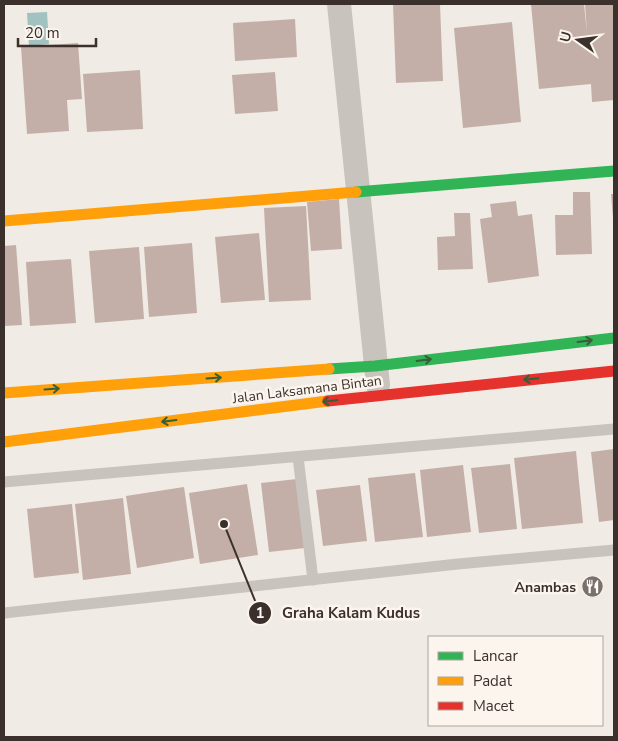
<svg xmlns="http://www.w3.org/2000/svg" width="618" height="741" viewBox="0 0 618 741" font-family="'Nunito Sans',sans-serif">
<rect width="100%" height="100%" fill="#f0ebe5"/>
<path fill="#a1c2c1" d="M 47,12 L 49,44 L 29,46 L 27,13 Z"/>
<g fill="#c3afa7">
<path d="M 393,4 L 440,4 L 443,81 L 396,83 Z"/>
<path d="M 531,4 L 584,4 L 587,33 L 585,4 L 614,4 L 614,100 L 592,102 L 591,84 L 539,89 Z"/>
<path d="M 295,19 L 297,57 L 235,61 L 233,23 Z"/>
<path d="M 512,22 L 521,122 L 463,128 L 454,28 Z"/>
<path d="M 78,43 L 82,99 L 67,100 L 69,131 L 27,134 L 21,47 Z"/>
<path d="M 140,70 L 143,129 L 87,132 L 83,74 Z"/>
<path d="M 275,72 L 278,111 L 235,114 L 232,75 Z"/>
<path d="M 573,192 L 590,192 L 592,254 L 556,255 L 555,215 L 573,215 Z"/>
<path d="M 611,194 L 614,194 L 614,218 L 613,218 Z"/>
<path d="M 339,199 L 342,249 L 311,251 L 307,202 Z"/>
<path d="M 516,201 L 518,216 L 532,214 L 539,276 L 488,283 L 480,219 L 492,217 L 490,204 Z"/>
<path d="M 306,206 L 311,300 L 269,302 L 264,208 Z"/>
<path d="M 454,213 L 470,213 L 473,269 L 438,270 L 437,237 L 455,236 Z"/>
<path d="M 259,233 L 265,300 L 221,303 L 215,237 Z"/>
<path d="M 192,243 L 197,313 L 149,317 L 144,247 Z"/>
<path d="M 16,245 L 22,325 L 4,326 L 4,246 Z"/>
<path d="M 139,247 L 144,319 L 95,323 L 89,251 Z"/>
<path d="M 71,259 L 76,323 L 30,326 L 26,262 Z"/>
<path d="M 614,449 L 614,520 L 599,522 L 591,452 Z"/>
<path d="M 576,451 L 583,523 L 522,529 L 514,458 Z"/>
<path d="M 510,464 L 517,529 L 479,533 L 471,468 Z"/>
<path d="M 463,465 L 471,532 L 427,537 L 420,470 Z"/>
<path d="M 415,473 L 423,537 L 375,542 L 368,478 Z"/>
<path d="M 297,479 L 305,548 L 269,552 L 261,483 Z"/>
<path d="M 247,484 L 258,555 L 200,564 L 189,493 Z"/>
<path d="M 360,485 L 367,541 L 323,546 L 316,490 Z"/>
<path d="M 184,487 L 194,558 L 137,568 L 126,496 Z"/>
<path d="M 123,498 L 131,574 L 83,580 L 75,504 Z"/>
<path d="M 72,504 L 79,573 L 34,578 L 27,509 Z"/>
</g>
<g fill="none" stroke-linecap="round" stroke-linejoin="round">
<g stroke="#c9c3be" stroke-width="11">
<path d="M 298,457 L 313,580"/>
<path d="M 4,482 L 614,429"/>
<path d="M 4,613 L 458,564 L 614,550"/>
</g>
<path stroke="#c9c3be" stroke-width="24" d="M 339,4 L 378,385"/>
<g stroke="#30b455" stroke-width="11">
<path d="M 356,192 L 614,171"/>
<path d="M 329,369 L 375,366 L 614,338"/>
</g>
<g stroke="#ff9f0a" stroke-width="11">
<path d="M 4,221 L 356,192"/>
<path d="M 4,393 L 329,369"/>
<path d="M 4,442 L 328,401"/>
</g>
<path stroke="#e5322d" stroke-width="11" d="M 328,401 L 614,371"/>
</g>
<defs><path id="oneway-shaft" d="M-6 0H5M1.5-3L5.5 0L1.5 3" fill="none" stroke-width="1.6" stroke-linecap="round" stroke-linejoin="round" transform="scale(1.25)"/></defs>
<g stroke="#375e3a">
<use href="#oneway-shaft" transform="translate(585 341) rotate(-7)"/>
<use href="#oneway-shaft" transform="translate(424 360) rotate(-7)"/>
<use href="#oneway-shaft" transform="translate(214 378) rotate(-4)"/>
<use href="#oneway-shaft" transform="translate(531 379) rotate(174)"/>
<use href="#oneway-shaft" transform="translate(52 389) rotate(-4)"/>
<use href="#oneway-shaft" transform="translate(330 401) rotate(173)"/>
<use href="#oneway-shaft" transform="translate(169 421) rotate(173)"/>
</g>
<defs>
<symbol id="restaurant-disc" viewBox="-11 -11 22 22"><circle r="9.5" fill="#7a716c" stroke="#fbf5ee"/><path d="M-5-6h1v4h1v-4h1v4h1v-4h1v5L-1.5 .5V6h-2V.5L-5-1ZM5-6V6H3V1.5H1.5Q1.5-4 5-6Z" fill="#fff"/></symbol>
</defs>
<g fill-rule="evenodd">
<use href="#restaurant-disc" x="580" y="574" width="25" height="25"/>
</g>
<g text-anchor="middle" stroke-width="5" stroke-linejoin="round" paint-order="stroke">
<g font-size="14" fill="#3b302b" stroke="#fbf5ee">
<text transform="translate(307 389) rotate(-7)" y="5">Jalan Laksamana Bintan</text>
</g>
<g font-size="14" font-weight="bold" fill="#3b302b" stroke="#fbf5ee" text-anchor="end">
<text x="576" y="592">Anambas</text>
</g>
</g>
<path fill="none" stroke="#3b302b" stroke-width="2" d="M224 524L260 613"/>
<g fill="#3b302b" stroke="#fbf5ee" stroke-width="2">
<circle cx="224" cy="524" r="5"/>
<circle cx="260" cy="613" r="12"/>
</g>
<g font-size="15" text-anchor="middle" font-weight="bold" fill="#fff">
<text x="260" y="618">1</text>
</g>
<g font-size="15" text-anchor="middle" font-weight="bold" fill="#3b302b" stroke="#fbf5ee" stroke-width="5" stroke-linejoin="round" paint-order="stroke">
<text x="351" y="618">Graha Kalam Kudus</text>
</g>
<rect width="618" height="741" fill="none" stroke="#3b302b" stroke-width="10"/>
<rect x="428" y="636" width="175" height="90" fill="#fbf5ee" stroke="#aea6a0"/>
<rect x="438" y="652" width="25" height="8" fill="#30b455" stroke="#aea6a0"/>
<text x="473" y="661" font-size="15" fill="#3b302b">Lancar</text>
<rect x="438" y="677" width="25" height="8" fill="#ff9f0a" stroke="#aea6a0"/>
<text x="473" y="686" font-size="15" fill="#3b302b">Padat</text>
<rect x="438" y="702" width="25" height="8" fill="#e5322d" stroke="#aea6a0"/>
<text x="473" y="711" font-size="15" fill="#3b302b">Macet</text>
<g transform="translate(578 40) rotate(284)" stroke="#fbf5ee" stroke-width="4" paint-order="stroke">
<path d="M0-4L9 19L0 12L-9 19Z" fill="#3b302b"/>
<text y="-8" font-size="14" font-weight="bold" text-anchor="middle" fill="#3b302b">U</text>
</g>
<path d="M18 38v8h78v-8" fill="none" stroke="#3b302b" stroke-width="2.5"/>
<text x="25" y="38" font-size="15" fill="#3b302b" stroke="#fbf5ee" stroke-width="4" paint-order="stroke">20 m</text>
</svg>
